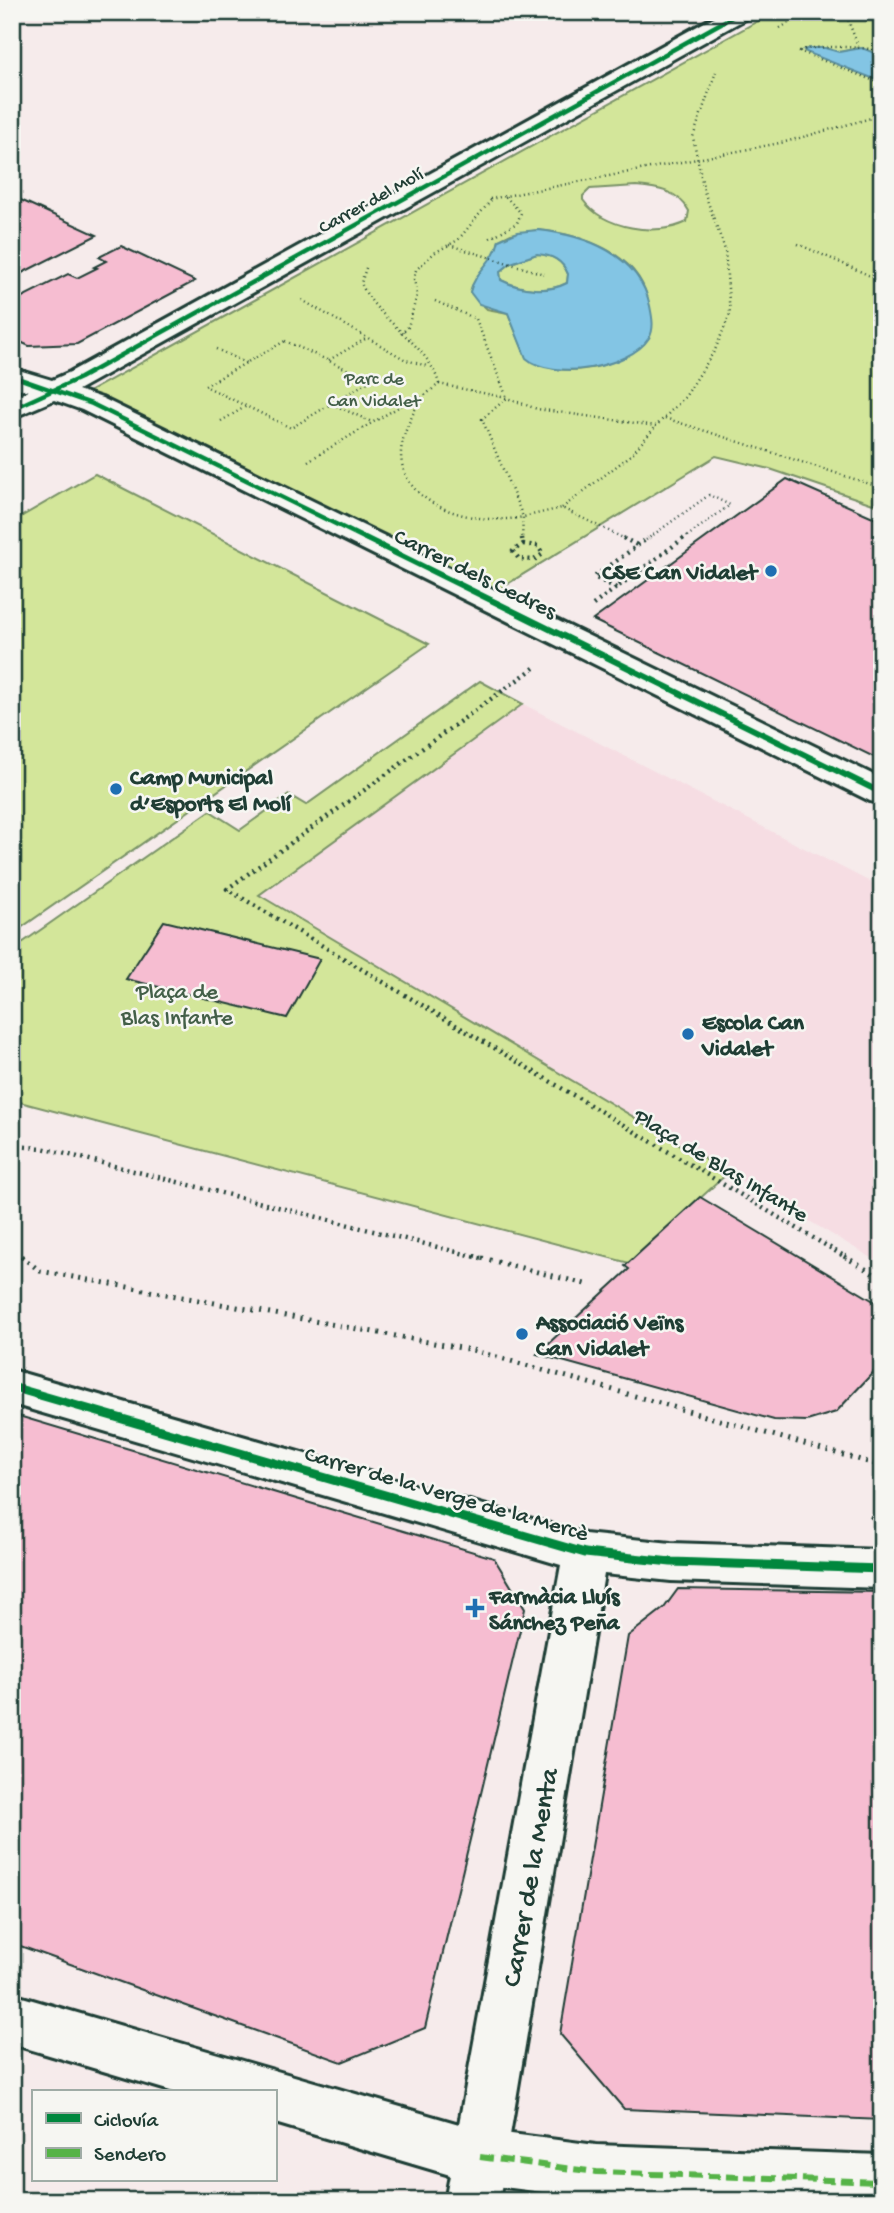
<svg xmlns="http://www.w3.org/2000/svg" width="894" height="2213" viewBox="0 0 894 2213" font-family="'Gochi Hand',sans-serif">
<rect width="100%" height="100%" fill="#f6ebeb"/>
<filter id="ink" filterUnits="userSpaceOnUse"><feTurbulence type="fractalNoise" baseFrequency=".0143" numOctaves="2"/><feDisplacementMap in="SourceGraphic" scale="14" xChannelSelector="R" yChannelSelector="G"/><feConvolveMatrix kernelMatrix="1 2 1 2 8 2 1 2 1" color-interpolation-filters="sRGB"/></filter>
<g filter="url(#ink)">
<path fill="#f6dde3" d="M 523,704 L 882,888 L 882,1264 L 259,895 Z"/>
<g fill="#d3e69a" stroke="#799267" stroke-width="2" fill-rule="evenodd">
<path d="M 774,12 L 882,12 L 882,56 L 858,48 L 839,52 L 805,50 L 882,82 L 882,507 L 770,469 L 716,456 L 491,594 L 85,394 ZM 636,186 C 657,188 678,190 689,211 L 687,222 C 656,237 604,229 583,200 L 583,196 L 590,189 ZM 538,230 C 580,234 637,252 648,300 C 651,312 646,330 644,344 C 612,369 561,381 526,357 L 508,313 L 487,309 L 470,292 C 476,270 497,261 499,240 L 511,234 Z"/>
<path d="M 537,254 C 552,255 562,260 568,274 L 567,283 C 548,293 520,290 501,280 L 500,272 L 511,263 Z"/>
<path d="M 95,474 L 429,644 L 12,934 L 12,522 Z"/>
<path d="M 480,681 L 523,704 L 259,895 L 728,1173 L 629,1263 L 12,1100 L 12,950 L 210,811 L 240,830 L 289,795 L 306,805 Z"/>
</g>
<g fill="#83c5e4" stroke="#5b8f9e" stroke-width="2" fill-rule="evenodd">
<path d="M 811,48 L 825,48 L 839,52 L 862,48 L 882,56 L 882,63 L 878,66 L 882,68 L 882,82 L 806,52 L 804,50 Z"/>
<path d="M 538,230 C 585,235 639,254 650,306 C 652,316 655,329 649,338 C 630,368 552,381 526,358 L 508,313 L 479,304 L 470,292 C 475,271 495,261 499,240 L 518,232 ZM 537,254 C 552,255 562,260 568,274 L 567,283 C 548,293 520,290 501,280 L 500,272 L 511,263 Z"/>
</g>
<g fill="#f6bdd1" stroke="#1f3d34" stroke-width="2">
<path d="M 12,196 L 97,235 L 12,278 Z"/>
<path d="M 121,246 L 195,281 L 77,344 L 29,346 L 12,338 L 12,302 L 68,274 L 77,278 L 97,268 L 94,267 L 106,261 L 99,257 Z"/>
<path d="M 787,479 L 882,521 L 882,761 L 593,620 Z"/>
<path d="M 164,921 L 320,959 L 287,1018 L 126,979 Z"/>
<path d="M 700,1197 L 882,1306 L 882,1363 L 836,1412 L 807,1421 L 774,1420 L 537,1354 L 629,1269 L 625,1266 Z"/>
<path d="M 12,1414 L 494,1558 L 525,1609 L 425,2028 L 342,2062 L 12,1943 Z"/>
<path d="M 678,1589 L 882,1592 L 882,2120 L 624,2109 L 560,2034 L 628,1636 L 664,1608 Z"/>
</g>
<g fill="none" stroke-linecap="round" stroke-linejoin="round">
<defs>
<path id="pedestrian" d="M 480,2130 L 596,2145 L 882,2155 L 882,2201 L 596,2199 L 480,2184 L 461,2176 L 453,2157 L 461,2138 Z"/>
<g id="minor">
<path d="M 723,12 L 752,12 L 749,17 L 78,390 L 102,398 L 882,779 L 882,804 L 870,801 L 82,410 L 54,400 L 12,418 L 12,398 L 28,391 L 12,386 L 12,368 L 52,380 L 70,372 Z"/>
<path d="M 12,1370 L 585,1534 L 671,1543 L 882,1550 L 882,1588 L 671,1581 L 604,1574 L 499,2201 L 445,2201 L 450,2175 L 275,2123 L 275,2092 L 174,2092 L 12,2044 L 12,1994 L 459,2124 L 561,1565 L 12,1404 Z"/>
</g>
</defs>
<use href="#pedestrian" stroke="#1f3d34" stroke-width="6"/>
<use href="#minor" stroke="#1f3d34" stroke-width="6"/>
<g stroke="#1f3d34" stroke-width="2.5" stroke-dasharray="1 3.5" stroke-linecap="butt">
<path d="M 845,12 L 858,46"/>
<path d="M 780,28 L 808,12"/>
<path d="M 799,51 L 882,84"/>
<path d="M 800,51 C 811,45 870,46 882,52"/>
<path d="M 490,199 L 785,142 L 882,115"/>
<path d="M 490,238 L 517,223 L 521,213 L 505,196"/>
<path d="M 798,244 L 882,281"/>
<path d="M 449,245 L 544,274"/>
<path d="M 302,300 L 406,360 L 427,366"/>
<path d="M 435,301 L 476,319 L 507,398 L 482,419 L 523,517 L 562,508 L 627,540"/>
<path d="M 401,334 L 408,327 L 417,295 L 414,279 L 416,270 L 434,253 L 458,240 L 492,199"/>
<path d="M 285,341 L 371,380 L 291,428 L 205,386 Z"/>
<path d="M 216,349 L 246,363"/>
<path d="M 329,360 L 367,338"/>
<path d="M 439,384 L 507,398 L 537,409 L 656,426 L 685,397 L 715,350 L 730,314 L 725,250 L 704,191 L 693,137 L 716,72"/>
<path d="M 419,401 C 412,417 402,434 401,452 C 400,509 480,526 523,517 L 522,540"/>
<path d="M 332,404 L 372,422"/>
<path d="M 665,418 L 873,485 L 882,474"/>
<path d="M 221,421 L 247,406"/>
<path d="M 308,461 L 407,402 L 419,400 L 439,384 C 428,342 377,322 361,283 L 367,265"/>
<path d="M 562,508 L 631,455 L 656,426"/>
<path d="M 646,540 L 709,495 L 730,505 L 682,540"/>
</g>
<g stroke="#1f3d34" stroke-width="4.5" stroke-dasharray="2 4.5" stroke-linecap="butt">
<path d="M 522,538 L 523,544"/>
<path d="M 623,538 L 637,545"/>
<path d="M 523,544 L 538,546 L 543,554 L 534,560 L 519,559 L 513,551 Z"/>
<path d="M 616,588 L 594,577 L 648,538"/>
<path d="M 593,605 L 684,538"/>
<path d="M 534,668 L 227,889 L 847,1258"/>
<path d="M 12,1146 L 42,1148 L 481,1258"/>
<path d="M 12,1249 L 23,1258"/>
</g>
<g stroke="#1f3d34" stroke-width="5" stroke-dasharray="2 6" stroke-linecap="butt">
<path d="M 21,1256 L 40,1271 L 472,1350 L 882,1466"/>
<path d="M 474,1256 L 589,1285"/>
<path d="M 844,1256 L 882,1279"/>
<path d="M 871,1519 L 882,1506"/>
</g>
<use href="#pedestrian" fill="#f6f6f2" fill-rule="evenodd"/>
<use href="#minor" fill="#f6f6f2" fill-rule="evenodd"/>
<g stroke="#55b346" stroke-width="6" stroke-dasharray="13 6" stroke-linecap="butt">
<path d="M 12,2023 L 14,2020"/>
<path d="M 480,2157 L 596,2172 L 882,2182"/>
</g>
<defs>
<g id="cycleway-far2">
<path d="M 12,376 L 92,404 L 368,540"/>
<path d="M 12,409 L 80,378 L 741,12"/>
</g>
<path id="cycleway-far1" d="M 365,538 L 882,793"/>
<path id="cycleway" d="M 12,1387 L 585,1553 L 671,1562 L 882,1569"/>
</defs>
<use href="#cycleway-far2" stroke="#f6f6f2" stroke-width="7"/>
<use href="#cycleway-far1" stroke="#f6f6f2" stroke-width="10"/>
<use href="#cycleway" stroke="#f6f6f2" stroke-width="13"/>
<use href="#cycleway-far2" stroke="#00873e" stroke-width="4.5"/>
<use href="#cycleway-far1" stroke="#00873e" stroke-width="6"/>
<use href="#cycleway" stroke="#00873e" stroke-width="9"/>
</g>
</g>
<g fill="#1f6fb2" stroke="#f6f6f2" stroke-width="2.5">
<circle cx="771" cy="571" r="7"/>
<circle cx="116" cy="789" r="7"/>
<circle cx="688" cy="1034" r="7"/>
<circle cx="522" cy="1334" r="7"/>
<path d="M471.5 1597.5h7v7h7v7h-7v7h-7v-7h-7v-7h7z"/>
</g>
<g text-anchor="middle" stroke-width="5" stroke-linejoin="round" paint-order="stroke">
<g font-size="19" fill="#1f3d34" stroke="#f6f6f2">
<text transform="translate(370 199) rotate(-29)" y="7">Carrer del Molí</text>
</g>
<g font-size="19" fill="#435f48" stroke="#f6f6f2">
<text x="374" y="384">Parc de<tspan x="374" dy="22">Can Vidalet</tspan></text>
</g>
<g font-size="23" font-weight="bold" fill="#1f3d34" stroke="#f6f6f2" text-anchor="start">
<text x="757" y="579" text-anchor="end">CSE Can Vidalet</text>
<text x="130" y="784">Camp Municipal<tspan x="130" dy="26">d’Esports El Molí</tspan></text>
<text x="702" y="1029">Escola Can<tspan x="702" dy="26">Vidalet</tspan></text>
<text x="536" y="1329">Associació Veïns<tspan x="536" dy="26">Can Vidalet</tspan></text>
<text x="489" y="1603">Farmàcia Lluís<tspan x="489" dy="26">Sánchez Peña</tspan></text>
</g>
<g font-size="23" fill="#1f3d34" stroke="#f6f6f2">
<text transform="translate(476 572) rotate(26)" y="8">Carrer dels Cedres</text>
<text transform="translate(722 1164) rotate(31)" y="8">Plaça de Blas Infante</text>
<text transform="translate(447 1492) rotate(16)" y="8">Carrer de la Verge de la Mercè</text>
</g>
<g font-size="23" fill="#435f48" stroke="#f6f6f2">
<text x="177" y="998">Plaça de<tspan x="177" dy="26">Blas Infante</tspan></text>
</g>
<g font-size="28" fill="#1f3d34" stroke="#f6f6f2">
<text transform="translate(528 1877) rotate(-80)" y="10">Carrer de la Menta</text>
</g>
</g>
<rect width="894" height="2213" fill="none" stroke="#f6f6f2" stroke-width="42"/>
<rect x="21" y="21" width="852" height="2171" fill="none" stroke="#1f3d34" stroke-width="2.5" filter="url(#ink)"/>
<rect x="32" y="2090" width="245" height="91" fill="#f6f6f2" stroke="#a0aca6" stroke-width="2"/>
<rect x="46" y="2113" width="35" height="10" fill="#00873e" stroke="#a0aca6" stroke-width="2"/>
<text x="94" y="2126" font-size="21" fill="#1f3d34">Ciclovía</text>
<rect x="46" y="2148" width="35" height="10" fill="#55b346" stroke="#a0aca6" stroke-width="2"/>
<text x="94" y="2160" font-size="21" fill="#1f3d34">Sendero</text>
</svg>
